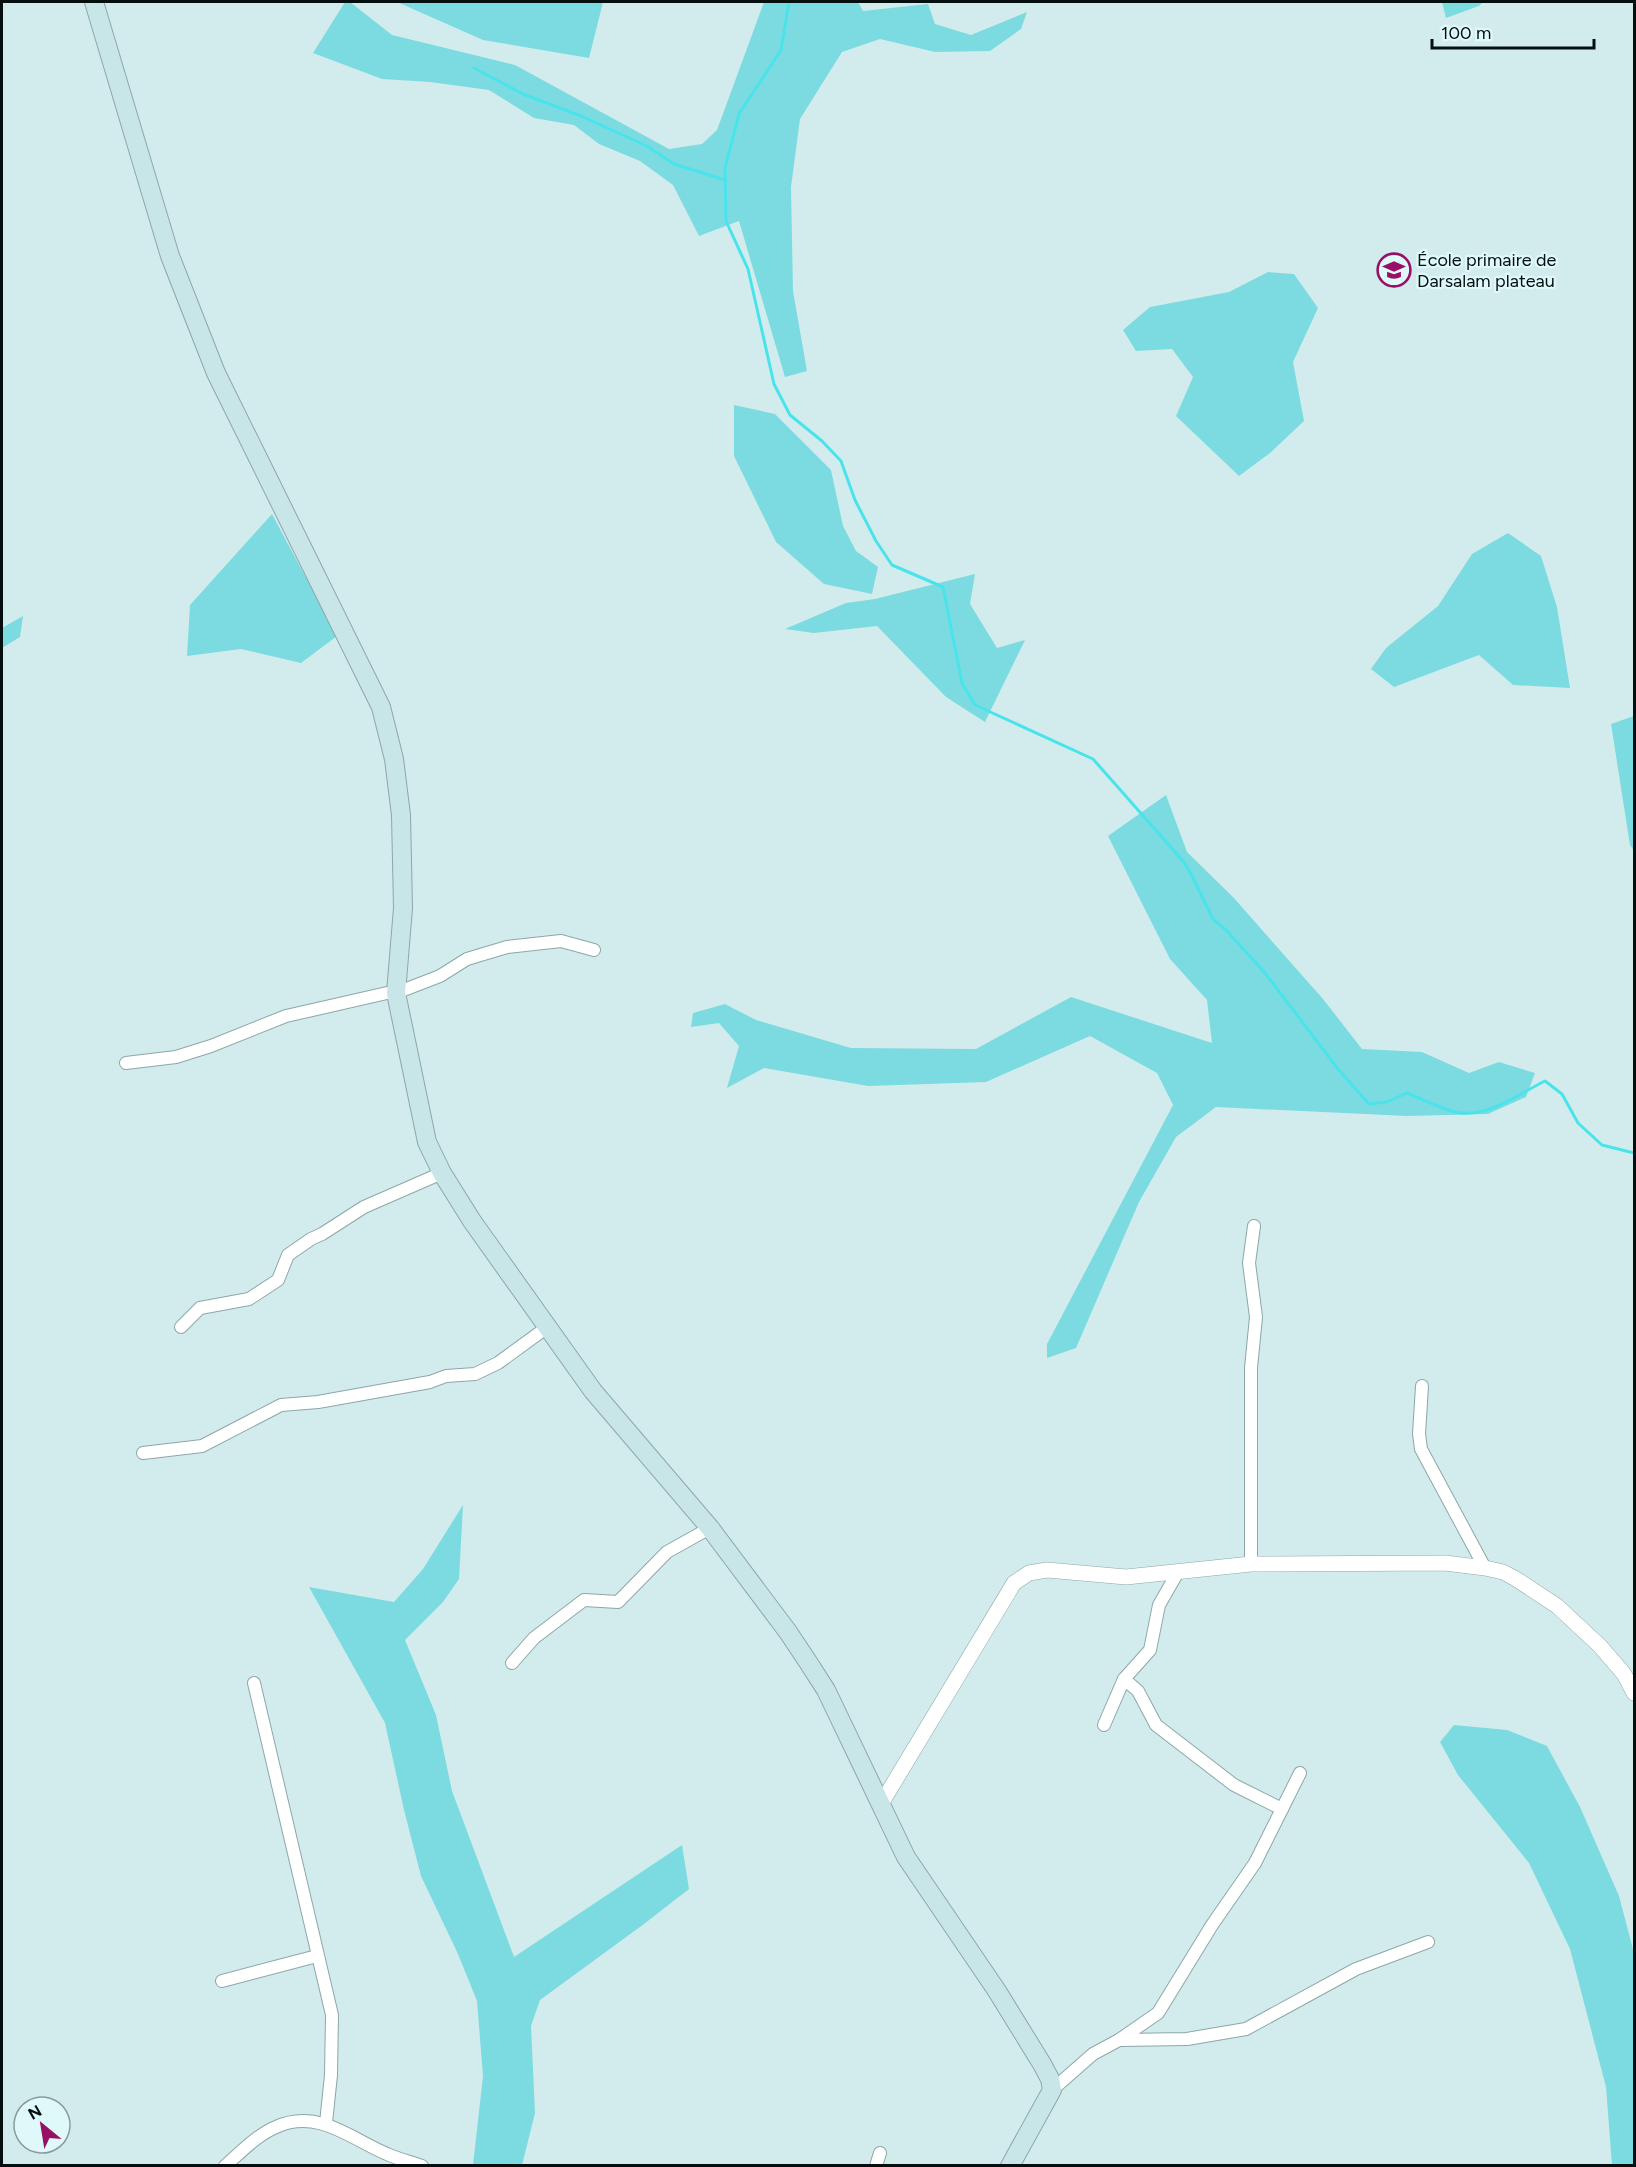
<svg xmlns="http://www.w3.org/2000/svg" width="1636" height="2167" viewBox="0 0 1636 2167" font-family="Figtree,sans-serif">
<rect width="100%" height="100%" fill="#d2eced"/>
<g fill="#7cdbe0">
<path d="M 345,2 L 350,2 L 392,35 L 515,65 L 669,149 L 702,144 L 717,130 L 764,2 L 858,2 L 863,11 L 928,4 L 935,24 L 971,35 L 1027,12 L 1021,29 L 990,51 L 935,52 L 880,39 L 842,52 L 800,119 L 791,187 L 793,291 L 807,371 L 785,377 L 739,221 L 699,236 L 673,185 L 640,161 L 599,144 L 574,125 L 534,118 L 489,90 L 430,82 L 382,79 L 313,53 Z"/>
<path d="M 397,2 L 603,2 L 589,58 L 483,40 Z"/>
<path d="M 1442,2 L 1483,2 L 1479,6 L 1446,18 Z"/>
<path d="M 1268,272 L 1294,274 L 1318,308 L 1293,362 L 1304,421 L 1270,453 L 1239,476 L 1176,416 L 1193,377 L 1172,349 L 1136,351 L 1123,330 L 1150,307 L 1229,292 Z"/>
<path d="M 734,405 L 775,414 L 831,470 L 843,526 L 856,551 L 878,567 L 872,594 L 824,584 L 776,542 L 734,456 Z"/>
<path d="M 272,514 L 337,636 L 301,663 L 241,649 L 187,656 L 190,605 Z"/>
<path d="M 1508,533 L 1541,556 L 1557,607 L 1570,688 L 1513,685 L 1479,655 L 1394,687 L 1371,669 L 1386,648 L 1438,606 L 1472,554 Z"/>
<path d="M 975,574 L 970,604 L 997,648 L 1025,640 L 985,722 L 946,697 L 877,626 L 814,633 L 785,629 L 846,603 L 875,599 Z"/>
<path d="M 23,616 L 20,637 L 2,648 L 2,628 Z"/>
<path d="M 1634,716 L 1634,851 L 1630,845 L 1611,724 Z"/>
<path d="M 1166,795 L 1187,852 L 1233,897 L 1323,999 L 1362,1049 L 1422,1052 L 1469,1073 L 1499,1062 L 1535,1073 L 1526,1097 L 1488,1114 L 1407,1116 L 1216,1107 L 1176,1137 L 1139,1202 L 1076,1348 L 1047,1358 L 1047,1344 L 1173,1105 L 1157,1073 L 1090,1036 L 986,1082 L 868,1086 L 764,1068 L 727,1088 L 739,1046 L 719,1023 L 691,1027 L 693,1013 L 725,1004 L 756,1020 L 851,1048 L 976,1049 L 1071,997 L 1212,1043 L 1207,1000 L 1170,959 L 1108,836 Z"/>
<path d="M 463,1505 L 459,1579 L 443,1602 L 405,1640 L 436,1715 L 452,1791 L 514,1957 L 682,1845 L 689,1889 L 644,1924 L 540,2000 L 531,2026 L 535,2113 L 522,2165 L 473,2165 L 483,2076 L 477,2001 L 458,1954 L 421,1876 L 404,1810 L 385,1723 L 309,1587 L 394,1602 L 423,1569 Z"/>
<path d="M 1454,1725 L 1507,1730 L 1547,1746 L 1580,1807 L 1619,1896 L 1634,1953 L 1634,2165 L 1612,2165 L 1606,2087 L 1570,1949 L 1529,1863 L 1458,1775 L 1440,1742 Z"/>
</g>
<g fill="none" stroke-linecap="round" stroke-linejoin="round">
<g stroke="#49e4eb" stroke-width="3">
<path d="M 789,2 L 781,50 L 739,114 L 725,168 L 726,221 L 748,269 L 774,384 L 790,415 L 822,441 L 841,461 L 855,500 L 876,541 L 892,565 L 943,587 L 962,683 L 975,705 L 1093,759 L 1183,861 L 1190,872 L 1213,919 L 1226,930 L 1265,973 L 1338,1069 L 1369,1104 L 1387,1102 L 1407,1093 C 1423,1099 1438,1108 1455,1112 C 1488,1119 1518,1094 1545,1081 L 1562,1094 L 1578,1123 L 1602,1145 L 1634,1153"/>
<path d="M 474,68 L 523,94 L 581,116 L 647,146 L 674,164 L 725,180"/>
</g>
<defs>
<g id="minor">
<path d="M 126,1063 L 176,1057 L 211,1046 L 286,1016 L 387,993 L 396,993 L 440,976 L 467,959 L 507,947 L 561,941 L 594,950"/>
<path d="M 181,1327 L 200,1308 L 249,1299 L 278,1280 L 288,1255 L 311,1239 L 322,1234 L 364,1207 L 442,1173"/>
<path d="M 1422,1386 L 1419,1434 L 1421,1449 L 1485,1568"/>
<path d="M 143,1453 L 202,1446 L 281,1405 L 318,1402 L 430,1382 L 446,1376 L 475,1374 L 498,1363 L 546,1328"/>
<path d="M 1251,1564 L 1251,1368 L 1256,1317 L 1249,1263 L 1254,1226"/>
<path d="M 512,1663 L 534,1638 L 584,1600 L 618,1602 L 667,1552 L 710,1528"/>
<path d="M 1124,1679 L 1138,1691 L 1156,1725 L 1234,1785 L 1282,1809"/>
<path d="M 254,1683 L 332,2015 L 331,2075 L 326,2123"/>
<path d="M 1104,1725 L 1124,1679 L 1150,1650 L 1159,1605 L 1178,1572"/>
<path d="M 222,1981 L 317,1956"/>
<path d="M 1119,2040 L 1158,2013 L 1212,1925 L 1255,1863 L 1300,1773"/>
<path d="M 1052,2090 L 1093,2054 L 1119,2040 L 1187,2039 L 1246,2029 L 1356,1969 L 1428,1942"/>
<path d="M 225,2166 C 241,2152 257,2135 276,2127 C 318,2108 351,2139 387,2154 C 398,2159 411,2162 422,2166"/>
<path d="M 876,2166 L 880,2153"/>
</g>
<path id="tertiary" d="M 881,1804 L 1014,1583 L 1029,1573 L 1047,1570 L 1126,1577 L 1251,1564 L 1445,1563 L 1485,1568 L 1503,1572 L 1516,1579 L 1557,1606 L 1600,1646 L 1624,1674 L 1634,1693"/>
<path id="secondary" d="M 94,2 L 170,256 L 216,373 L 381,707 L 394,759 L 401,815 L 403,908 L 396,993 L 427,1142 L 442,1173 L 472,1221 L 593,1391 L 710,1528 L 788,1632 L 808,1662 L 826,1690 L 906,1857 L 997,1991 L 1042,2064 L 1050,2079 L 1052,2090 L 1010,2166"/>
</defs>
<use href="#minor" stroke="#8ea6a7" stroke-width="14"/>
<use href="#tertiary" stroke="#8ea6a7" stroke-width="16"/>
<use href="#secondary" stroke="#8ea6a7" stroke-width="20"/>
<use href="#minor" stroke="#fff" stroke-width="12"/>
<use href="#tertiary" stroke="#fff" stroke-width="15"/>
<use href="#secondary" stroke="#c8e6e8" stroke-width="18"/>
</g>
<defs>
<symbol id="school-ring" viewBox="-11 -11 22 22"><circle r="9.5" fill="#dff9fa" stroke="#981064" stroke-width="1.5"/><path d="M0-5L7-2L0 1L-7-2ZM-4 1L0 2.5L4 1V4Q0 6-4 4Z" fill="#981064"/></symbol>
</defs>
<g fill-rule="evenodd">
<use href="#school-ring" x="1375" y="251" width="38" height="38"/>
</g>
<g text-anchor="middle" stroke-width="4.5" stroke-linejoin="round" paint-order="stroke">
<g font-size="18" fill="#060f0f" stroke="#dff9fa" text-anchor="start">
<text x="1417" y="266">École primaire de<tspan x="1417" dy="21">Darsalam plateau</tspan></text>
</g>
</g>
<rect width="1636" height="2167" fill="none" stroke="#060f0f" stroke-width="6"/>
<g transform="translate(42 2125) rotate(330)"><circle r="28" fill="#dff9fa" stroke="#889b9c" stroke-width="1.5"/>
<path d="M0-4.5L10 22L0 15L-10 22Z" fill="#981064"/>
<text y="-9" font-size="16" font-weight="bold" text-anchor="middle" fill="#060f0f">N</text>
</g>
<path d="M1432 39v9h162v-9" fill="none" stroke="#060f0f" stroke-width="3"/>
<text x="1441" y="39" font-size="18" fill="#060f0f" stroke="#dff9fa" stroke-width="4.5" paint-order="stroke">100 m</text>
</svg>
